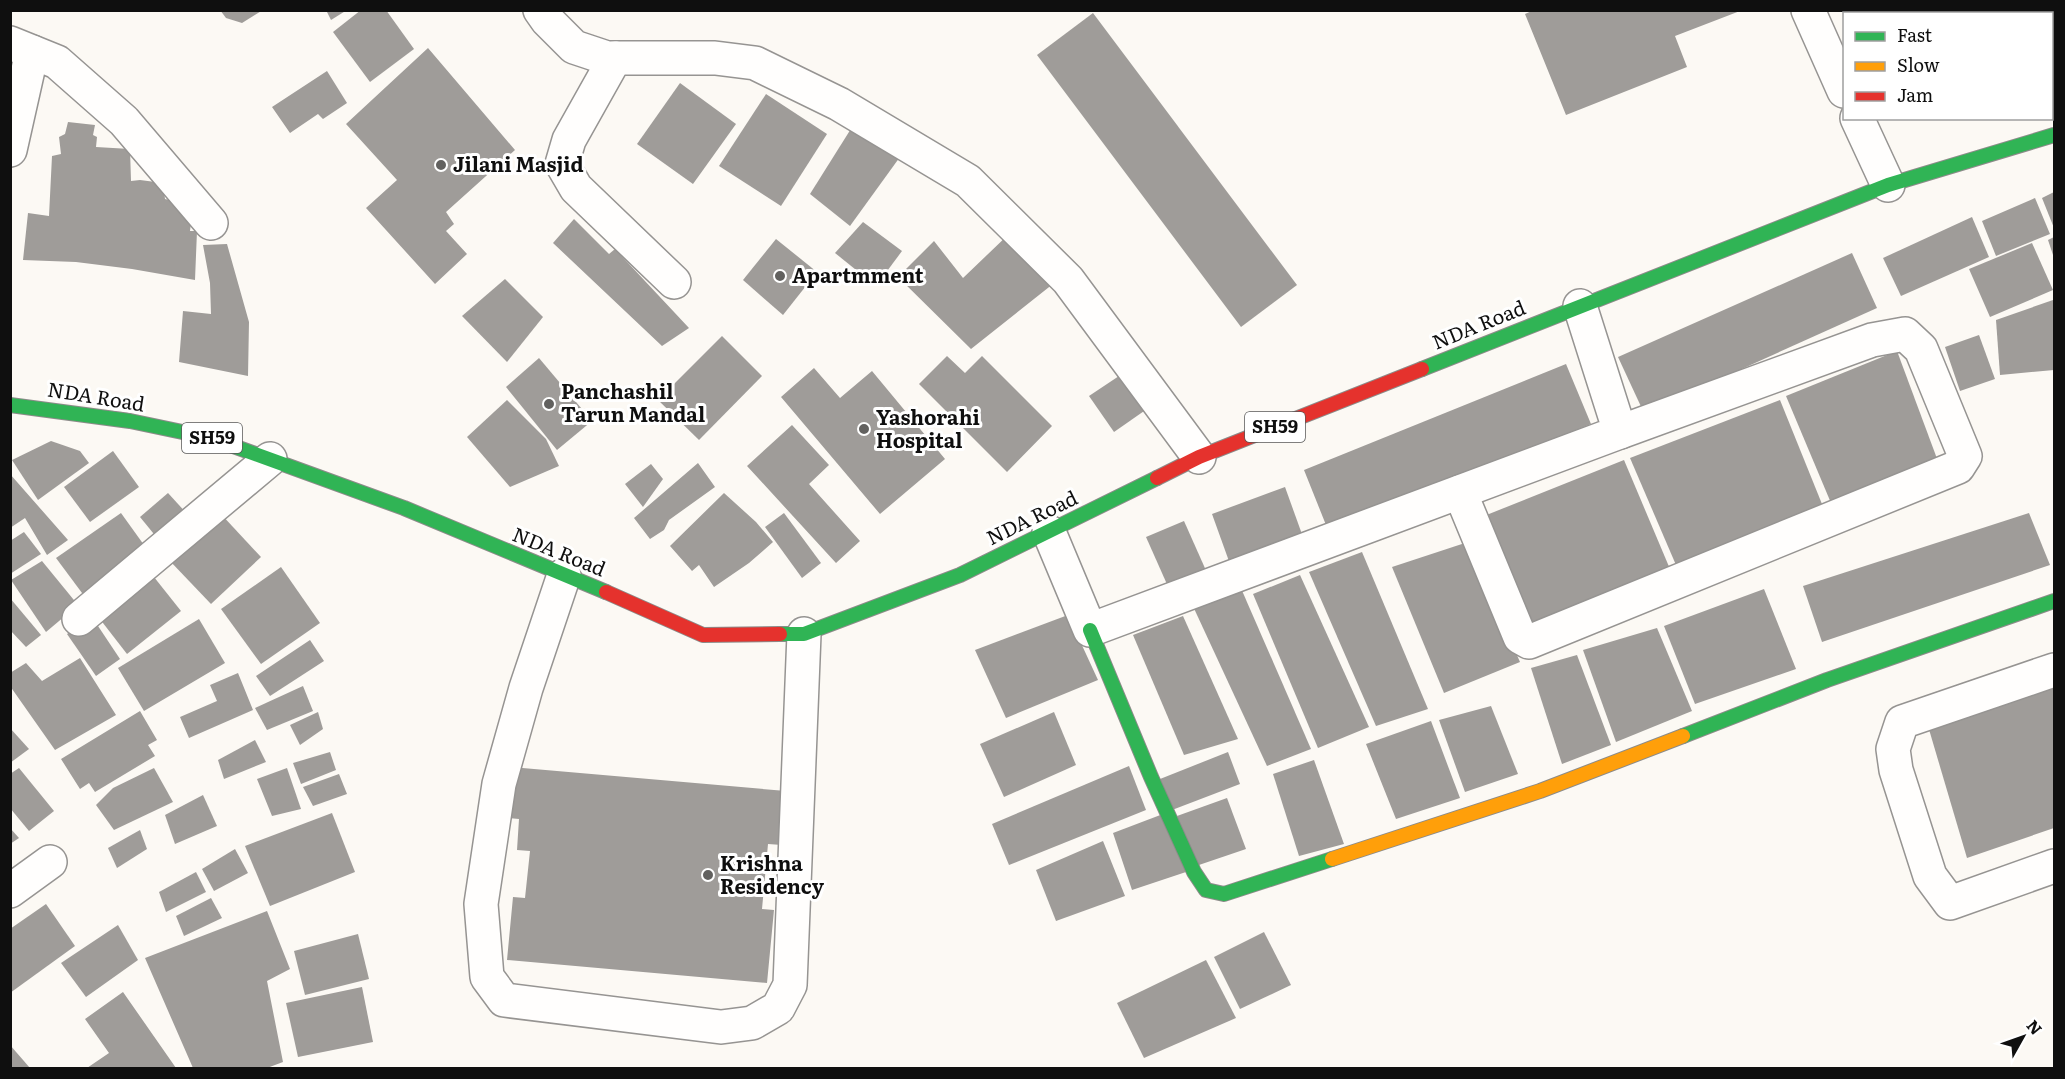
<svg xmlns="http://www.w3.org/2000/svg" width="2065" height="1079" viewBox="0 0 2065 1079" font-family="Literata,serif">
<rect width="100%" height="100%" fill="#fcf9f4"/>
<g fill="#9f9c99">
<path d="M 220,10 L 263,10 L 242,23 L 226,18 Z"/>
<path d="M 326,10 L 347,10 L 331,20 Z"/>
<path d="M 361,10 L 386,10 L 414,49 L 370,82 L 333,32 Z"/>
<path d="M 1534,10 L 1740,10 L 1740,11 L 1675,36 L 1687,67 L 1566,115 L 1525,14 Z"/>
<path d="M 1093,13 L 1297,285 L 1241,327 L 1037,55 Z"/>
<path d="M 428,48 L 515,150 L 446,212 L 454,224 L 446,231 L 467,254 L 435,284 L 366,208 L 397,180 L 346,124 Z"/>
<path d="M 327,71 L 347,103 L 323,119 L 318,114 L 290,133 L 272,107 Z"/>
<path d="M 680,83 L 736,124 L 693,184 L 637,144 Z"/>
<path d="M 766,94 L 827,134 L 781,206 L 719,166 Z"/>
<path d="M 859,116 L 905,150 L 850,226 L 810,194 Z"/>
<path d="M 68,122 L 95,125 L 93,135 L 97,137 L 96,147 L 130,149 L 131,181 L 140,180 L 163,183 L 165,199 L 182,203 L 181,214 L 192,215 L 190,231 L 197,231 L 195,280 L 132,269 L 76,262 L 23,260 L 28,213 L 49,216 L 52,156 L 61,154 L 59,137 L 65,134 Z"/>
<path d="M 2054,192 L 2054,228 L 2042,198 Z"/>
<path d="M 2035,198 L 2050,234 L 1996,256 L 1982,221 Z"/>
<path d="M 1972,217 L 1989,257 L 1901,296 L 1883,258 Z"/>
<path d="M 574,219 L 609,254 L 615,249 L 689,328 L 662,346 L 553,243 Z"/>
<path d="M 863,222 L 902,251 L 876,286 L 835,253 Z"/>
<path d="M 1011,232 L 1063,276 L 971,349 L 898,277 L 934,241 L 963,278 Z"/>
<path d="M 2054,237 L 2054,258 L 2048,240 Z"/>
<path d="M 776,239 L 817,272 L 783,315 L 743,280 Z"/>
<path d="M 2032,243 L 2053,290 L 1990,317 L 1969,269 Z"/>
<path d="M 227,244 L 249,322 L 248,376 L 179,362 L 183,311 L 211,314 L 210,283 L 203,245 Z"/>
<path d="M 1852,253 L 1877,308 L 1644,413 L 1618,357 Z"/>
<path d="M 505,279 L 543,317 L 507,362 L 462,316 Z"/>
<path d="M 2053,300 L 2054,370 L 2000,375 L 1996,320 Z"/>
<path d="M 1979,335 L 1995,379 L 1960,391 L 1945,347 Z"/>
<path d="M 722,336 L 762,376 L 699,440 L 658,400 Z"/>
<path d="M 1897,351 L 1939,464 L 1831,503 L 1786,396 Z"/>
<path d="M 947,356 L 965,373 L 982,356 L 1052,426 L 1007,472 L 919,384 Z"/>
<path d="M 539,358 L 592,421 L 557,450 L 506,387 Z"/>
<path d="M 1566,364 L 1591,424 L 1328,530 L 1304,470 Z"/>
<path d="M 814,368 L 840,398 L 872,371 L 945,459 L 880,514 L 781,397 Z"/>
<path d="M 1122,374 L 1147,409 L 1114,432 L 1089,396 Z"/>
<path d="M 507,400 L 546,439 L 559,466 L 510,487 L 467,437 Z"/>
<path d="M 1780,400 L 1824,509 L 1676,565 L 1630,458 Z"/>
<path d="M 792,425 L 829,465 L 809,484 L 860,541 L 836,563 L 747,466 Z"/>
<path d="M 51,441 L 80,451 L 89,463 L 38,500 L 12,460 Z"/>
<path d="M 113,451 L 139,487 L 90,522 L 64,487 Z"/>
<path d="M 1624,460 L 1670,569 L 1521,628 L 1479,518 Z"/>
<path d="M 698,463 L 715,487 L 669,520 L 664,530 L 650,539 L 634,518 Z"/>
<path d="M 651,464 L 663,479 L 643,507 L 625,484 Z"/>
<path d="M 10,474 L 68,540 L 47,555 L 25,518 L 10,528 Z"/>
<path d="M 1285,487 L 1303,537 L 1230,564 L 1212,514 Z"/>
<path d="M 168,493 L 189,516 L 158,539 L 140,517 Z"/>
<path d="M 724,493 L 756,522 L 773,542 L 749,563 L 714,587 L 699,565 L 692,571 L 670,546 Z"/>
<path d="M 121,513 L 149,552 L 85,597 L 56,558 Z"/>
<path d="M 220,513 L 261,557 L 211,604 L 169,560 Z"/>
<path d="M 784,513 L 821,563 L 802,578 L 765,527 Z"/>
<path d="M 2029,513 L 2050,565 L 1822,642 L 1803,586 Z"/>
<path d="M 1184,521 L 1208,575 L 1170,591 L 1146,537 Z"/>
<path d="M 24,532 L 41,554 L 10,574 L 10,541 Z"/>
<path d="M 1468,542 L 1520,662 L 1444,693 L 1392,567 Z"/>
<path d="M 1362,552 L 1428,709 L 1376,726 L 1309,572 Z"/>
<path d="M 42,561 L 78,605 L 46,632 L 11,580 Z"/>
<path d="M 281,567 L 320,623 L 261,664 L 221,609 Z"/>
<path d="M 150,572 L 181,611 L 127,654 L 96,614 Z"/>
<path d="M 1300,575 L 1369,727 L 1318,748 L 1253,594 Z"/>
<path d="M 1240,586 L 1311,749 L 1267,766 L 1191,602 Z"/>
<path d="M 1764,589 L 1796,669 L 1695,704 L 1664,626 Z"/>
<path d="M 10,598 L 41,635 L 26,647 L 10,630 Z"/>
<path d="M 1068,615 L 1098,680 L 1006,718 L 975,650 Z"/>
<path d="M 1183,616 L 1238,739 L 1184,755 L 1133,635 Z"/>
<path d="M 92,617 L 120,659 L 96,676 L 67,634 Z"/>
<path d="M 199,619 L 225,663 L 144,711 L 118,668 Z"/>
<path d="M 1657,628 L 1692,711 L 1616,742 L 1583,650 Z"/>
<path d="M 310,640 L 324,661 L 270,696 L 256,676 Z"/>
<path d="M 1577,655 L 1611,745 L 1562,764 L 1531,668 Z"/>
<path d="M 80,658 L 116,715 L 55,750 L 10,686 L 10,673 L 26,663 L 42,681 Z"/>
<path d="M 238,673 L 253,710 L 189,738 L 180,717 L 217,701 L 210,685 Z"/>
<path d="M 2054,682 L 2054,828 L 1967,858 L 1928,726 Z"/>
<path d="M 303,686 L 313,711 L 267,730 L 255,708 Z"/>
<path d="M 1491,706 L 1518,774 L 1465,792 L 1439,720 Z"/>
<path d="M 140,711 L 157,740 L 148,745 L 155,756 L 95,792 L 89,783 L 80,789 L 61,759 Z"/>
<path d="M 318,712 L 323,729 L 300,745 L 290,725 Z"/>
<path d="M 1054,712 L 1076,765 L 1004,797 L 980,744 Z"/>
<path d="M 1431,721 L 1460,798 L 1396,819 L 1366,744 Z"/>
<path d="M 10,728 L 29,749 L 10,763 Z"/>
<path d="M 255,740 L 266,762 L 224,779 L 218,760 Z"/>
<path d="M 330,752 L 336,770 L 301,784 L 293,763 Z"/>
<path d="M 1228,752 L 1240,784 L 1172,810 L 1160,779 Z"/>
<path d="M 1314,760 L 1344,844 L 1299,856 L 1273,774 Z"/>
<path d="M 1129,766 L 1146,810 L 1009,865 L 992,824 Z"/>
<path d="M 511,767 L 786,791 L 782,845 L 768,844 L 762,909 L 774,910 L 767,983 L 507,960 L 513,897 L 525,898 L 530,851 L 517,850 L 519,819 L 507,818 Z"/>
<path d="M 19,768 L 54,811 L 29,831 L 10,808 L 10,774 Z"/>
<path d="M 154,768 L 173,802 L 114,830 L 96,805 L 113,788 Z"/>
<path d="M 287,768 L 301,809 L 272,816 L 257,779 Z"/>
<path d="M 339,774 L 347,794 L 313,806 L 303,787 Z"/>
<path d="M 203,795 L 217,826 L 175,844 L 165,815 Z"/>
<path d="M 1227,798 L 1246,849 L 1196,866 L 1177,816 Z"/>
<path d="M 332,813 L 355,872 L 270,906 L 245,846 Z"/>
<path d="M 1163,814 L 1186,872 L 1132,890 L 1113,833 Z"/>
<path d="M 10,828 L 19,838 L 10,844 Z"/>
<path d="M 140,830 L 147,849 L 117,868 L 108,848 Z"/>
<path d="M 1103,841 L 1125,896 L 1056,921 L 1036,870 Z"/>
<path d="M 235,849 L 248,873 L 214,891 L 202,869 Z"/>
<path d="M 196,872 L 206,892 L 166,912 L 159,892 Z"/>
<path d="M 211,898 L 222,918 L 184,936 L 176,916 Z"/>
<path d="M 46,904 L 75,946 L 10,993 L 10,929 Z"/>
<path d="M 267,911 L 290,969 L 267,981 L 283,1062 L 267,1068 L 193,1068 L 145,958 Z"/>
<path d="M 118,925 L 138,960 L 86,997 L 61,963 Z"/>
<path d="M 1264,932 L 1291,985 L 1240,1009 L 1214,957 Z"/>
<path d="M 358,934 L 369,979 L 305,995 L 294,951 Z"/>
<path d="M 1206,960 L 1236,1018 L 1144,1058 L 1117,1003 Z"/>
<path d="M 362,987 L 373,1042 L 298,1057 L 286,1003 Z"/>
<path d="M 123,992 L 176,1068 L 87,1068 L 109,1053 L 85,1019 Z"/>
<path d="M 10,1045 L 30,1068 L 10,1068 Z"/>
</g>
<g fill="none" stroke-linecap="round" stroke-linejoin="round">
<defs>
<g id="street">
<path d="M 540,10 L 547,20 L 574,47 L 607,58 L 715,58 L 755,63 L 839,104 L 968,181 L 1068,280 L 1199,457"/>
<path d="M 1808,10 L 1844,91"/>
<path d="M 10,43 L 57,62 L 124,121 L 211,223"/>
<path d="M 615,58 L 569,140 L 562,164 L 576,188 L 674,282"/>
<path d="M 1857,118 L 1888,185"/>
<path d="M 10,150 L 32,52"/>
<path d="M 1460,492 L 1520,637 L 1529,642 L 1958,467 L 1965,456 L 1921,349 L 1905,334 L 1872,340 L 1620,432"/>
<path d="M 1049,532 L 1090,630 L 1620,432 L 1580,306"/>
<path d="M 564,575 L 526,688 L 499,784 L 481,904 L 487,977 L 504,1000 L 721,1027 L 752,1023 L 778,1008 L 790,985 L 804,634"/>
<path d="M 79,619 L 270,459"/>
<path d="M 2054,670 L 1902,722 L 1893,749 L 1896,770 L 1930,876 L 1950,903 L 2054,866"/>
<path d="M 10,891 L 50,862"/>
</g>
<g id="fast">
<path d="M 1422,369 L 1888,185 L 2054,135"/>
<path d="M 10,405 L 130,421 L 211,438 L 404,508 L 606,592"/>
<path d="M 1090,630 L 1151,777 L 1194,872 L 1206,890 L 1224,894 L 1332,859"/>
<path d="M 780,634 L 804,634 L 960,575 L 1157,478"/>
<path d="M 1683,736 L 1827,680 L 2054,601"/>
</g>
<path id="slow" d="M 1332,859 L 1540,791 L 1683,736"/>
<g id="jam">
<path d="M 1157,478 L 1199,457 L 1422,369"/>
<path d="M 606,592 L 703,635 L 780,634"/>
</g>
</defs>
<use href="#street" stroke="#969492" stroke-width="36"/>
<use href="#fast" stroke="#8c8b89" stroke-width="16"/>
<use href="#slow" stroke="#8c8b89" stroke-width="16"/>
<use href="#jam" stroke="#8c8b89" stroke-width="16"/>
<use href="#street" stroke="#fffefd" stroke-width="33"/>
<use href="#fast" stroke="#30b455" stroke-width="14"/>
<use href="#slow" stroke="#ff9f0a" stroke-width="14"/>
<use href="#jam" stroke="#e5322d" stroke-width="14"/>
</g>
<g fill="#62615f" stroke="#fff" stroke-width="2">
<circle cx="441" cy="165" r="6"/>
<circle cx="780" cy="276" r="6"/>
<circle cx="549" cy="404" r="6"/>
<circle cx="864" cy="429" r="6"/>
<circle cx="708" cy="875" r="6"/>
</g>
<g text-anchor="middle" stroke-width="6" stroke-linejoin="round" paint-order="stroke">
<g fill="#fff" stroke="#575757" stroke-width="1.5">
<rect x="1245" y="412" width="60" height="30" rx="4.5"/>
<rect x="182" y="423" width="60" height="30" rx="4.5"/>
</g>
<g font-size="18" font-weight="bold" fill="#0f0f0f">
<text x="1275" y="433">SH59</text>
<text x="212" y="444">SH59</text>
</g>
<g font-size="20" font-weight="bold" fill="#0f0f0f" stroke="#fff" text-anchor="start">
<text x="453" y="172">Jilani Masjid</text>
<text x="792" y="283">Apartmment</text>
<text x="561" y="399">Panchashil<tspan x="561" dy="23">Tarun Mandal</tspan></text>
<text x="876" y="425">Yashorahi<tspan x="876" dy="23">Hospital</tspan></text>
<text x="720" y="871">Krishna<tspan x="720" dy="23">Residency</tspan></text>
</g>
<g font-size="20" fill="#0f0f0f" stroke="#fff">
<text transform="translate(1479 325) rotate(-22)" y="7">NDA Road</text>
<text transform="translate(96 397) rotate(9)" y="7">NDA Road</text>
<text transform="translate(1032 518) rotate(-26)" y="7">NDA Road</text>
<text transform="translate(559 552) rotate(22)" y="7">NDA Road</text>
</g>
</g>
<rect width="2065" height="1079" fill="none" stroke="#0f0f0f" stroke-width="24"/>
<rect x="1843" y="12" width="210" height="108" fill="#ffffff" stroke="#9f9f9f" stroke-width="1.5"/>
<rect x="1855" y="32" width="30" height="9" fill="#30b455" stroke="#9f9f9f" stroke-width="1.5"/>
<text x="1897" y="42" font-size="18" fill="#0f0f0f">Fast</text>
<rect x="1855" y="62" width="30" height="9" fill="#ff9f0a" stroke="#9f9f9f" stroke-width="1.5"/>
<text x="1897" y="72" font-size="18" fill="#0f0f0f">Slow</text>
<rect x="1855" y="92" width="30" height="9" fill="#e5322d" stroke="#9f9f9f" stroke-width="1.5"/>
<text x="1897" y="102" font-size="18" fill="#0f0f0f">Jam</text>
<g transform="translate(2023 1037) rotate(50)" stroke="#ffffff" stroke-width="4.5" paint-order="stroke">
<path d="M0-4.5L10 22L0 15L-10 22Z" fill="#0f0f0f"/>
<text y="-9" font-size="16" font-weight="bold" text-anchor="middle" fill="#0f0f0f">N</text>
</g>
</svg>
